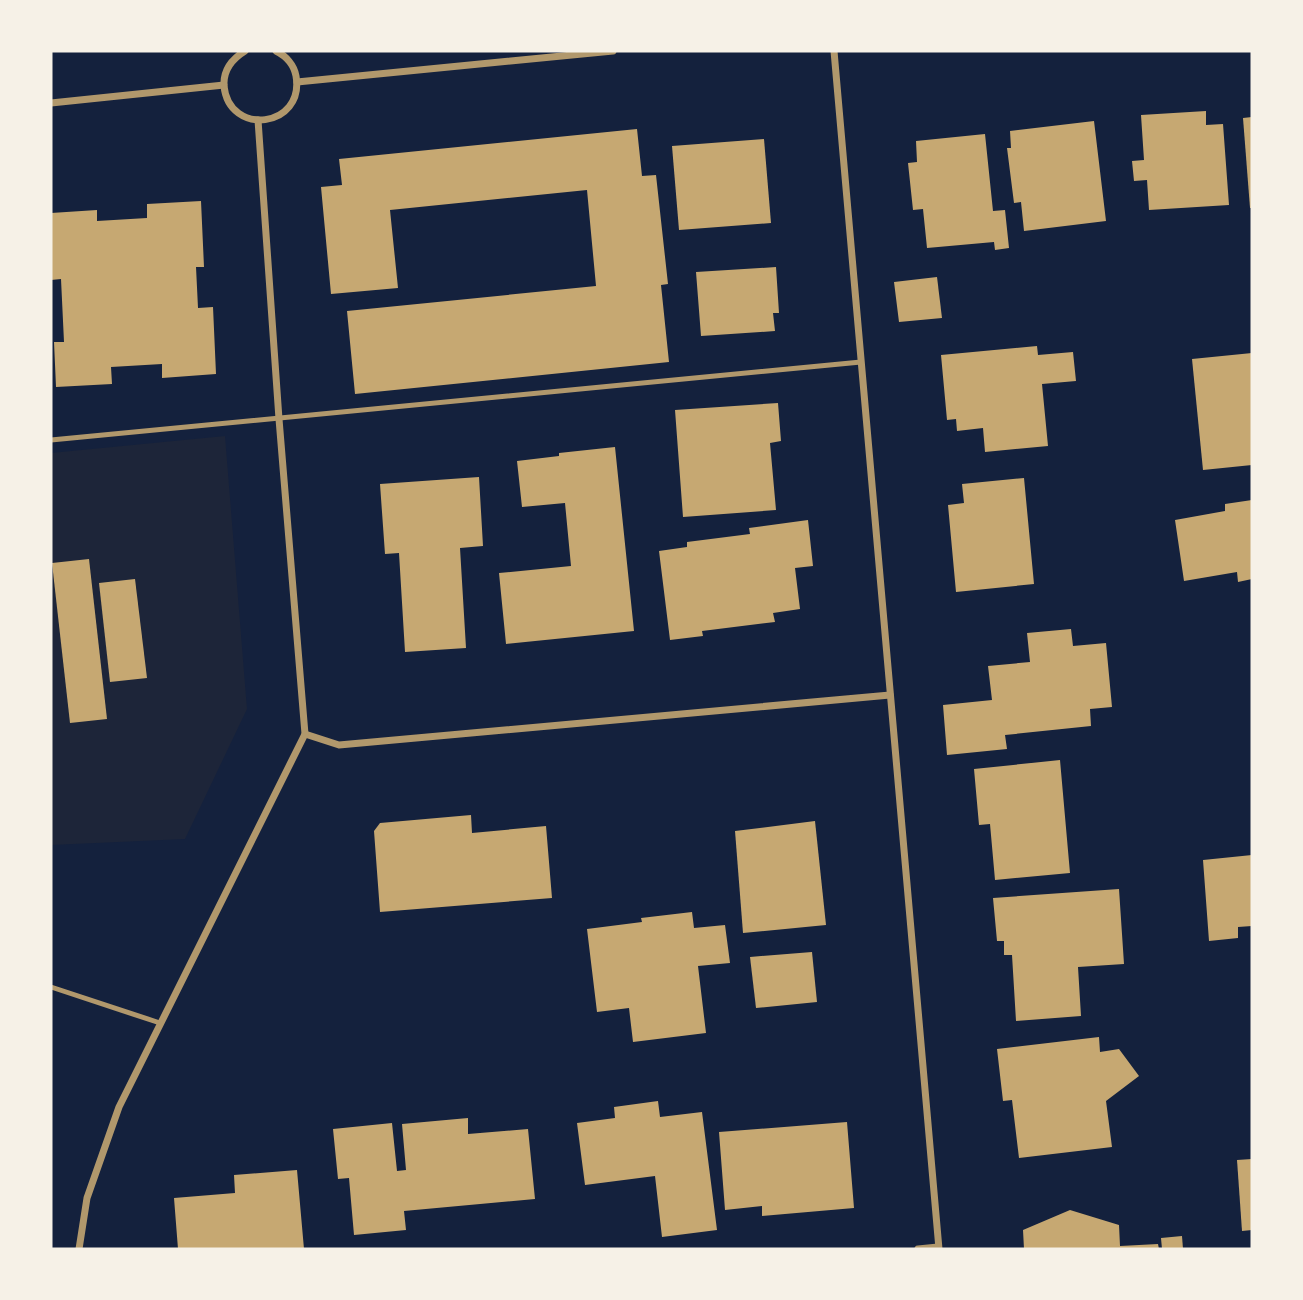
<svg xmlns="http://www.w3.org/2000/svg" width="1303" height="1300" viewBox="0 0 1303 1300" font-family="Ubuntu,sans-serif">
<rect width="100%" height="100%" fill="#14213d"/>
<path fill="#1d2539" d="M 225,436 L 247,709 L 185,839 L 51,845 L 51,453 Z"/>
<g fill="#c6a872">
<path d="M 1206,111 L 1206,125 L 1223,124 L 1229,205 L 1149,210 L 1147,180 L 1134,181 L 1132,161 L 1144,160 L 1141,115 Z"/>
<path d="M 1252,117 L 1252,208 L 1250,208 L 1243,118 Z"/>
<path d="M 1094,121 L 1106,221 L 1024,231 L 1021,202 L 1014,203 L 1007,148 L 1011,148 L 1010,131 Z"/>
<path d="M 637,129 L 642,176 L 656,175 L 668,284 L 661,285 L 669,362 L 355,394 L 347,311 L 596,286 L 587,190 L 390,210 L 398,288 L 331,294 L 321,187 L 342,185 L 339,159 Z"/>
<path d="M 985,134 L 993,211 L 1005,210 L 1009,248 L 995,250 L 994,242 L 927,248 L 923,209 L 913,210 L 908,163 L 917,162 L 916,141 Z"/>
<path d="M 764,139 L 771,223 L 679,230 L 672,146 Z"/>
<path d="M 201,201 L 204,267 L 196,267 L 198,308 L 213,307 L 216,374 L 162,378 L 162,364 L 111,367 L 112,384 L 56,387 L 54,342 L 64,342 L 61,279 L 51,280 L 51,213 L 97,210 L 97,221 L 147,218 L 147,204 Z"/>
<path d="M 776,267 L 779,313 L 773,313 L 775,331 L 701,336 L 696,272 Z"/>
<path d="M 937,277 L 942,318 L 899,322 L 894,282 Z"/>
<path d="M 1037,346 L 1038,355 L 1073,352 L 1076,381 L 1042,384 L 1048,446 L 985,452 L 983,428 L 957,431 L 956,419 L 947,420 L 941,355 Z"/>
<path d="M 1252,353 L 1252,465 L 1203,470 L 1192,359 Z"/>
<path d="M 778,403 L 781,441 L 770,443 L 776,510 L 683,517 L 675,410 Z"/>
<path d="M 615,447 L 634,631 L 506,644 L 499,573 L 571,566 L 565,503 L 522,507 L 517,461 L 559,456 L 559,453 Z"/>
<path d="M 479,477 L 483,546 L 460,548 L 466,648 L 405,652 L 399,553 L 385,554 L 380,484 Z"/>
<path d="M 1024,478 L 1034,584 L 956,592 L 948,505 L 964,503 L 962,484 Z"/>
<path d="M 1252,500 L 1252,579 L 1238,582 L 1237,572 L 1184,581 L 1175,520 L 1225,511 L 1225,504 Z"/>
<path d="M 808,520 L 813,566 L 795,568 L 800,609 L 773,613 L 775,622 L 702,631 L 703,636 L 670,640 L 659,551 L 687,547 L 687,542 L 750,534 L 749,528 Z"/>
<path d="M 89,559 L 107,719 L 70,723 L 52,563 Z"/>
<path d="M 135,579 L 147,678 L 110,682 L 99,583 Z"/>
<path d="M 1071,629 L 1073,646 L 1106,643 L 1112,707 L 1090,709 L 1091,726 L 1005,735 L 1007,749 L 947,755 L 943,705 L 992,700 L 988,666 L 1030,662 L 1027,633 Z"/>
<path d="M 1060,760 L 1070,873 L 995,880 L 990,824 L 979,825 L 974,769 Z"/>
<path d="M 471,815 L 472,833 L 546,826 L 552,898 L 380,912 L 374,831 L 380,823 Z"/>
<path d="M 815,821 L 826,925 L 743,933 L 735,831 Z"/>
<path d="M 1252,855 L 1252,926 L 1238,927 L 1238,938 L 1209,941 L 1203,860 Z"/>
<path d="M 1119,889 L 1124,964 L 1078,967 L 1081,1016 L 1016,1021 L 1012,955 L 1004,955 L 1004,941 L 997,941 L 993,898 Z"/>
<path d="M 692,912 L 694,928 L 725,925 L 730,963 L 698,966 L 706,1033 L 633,1042 L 629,1008 L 597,1012 L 587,929 L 642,922 L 641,918 Z"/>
<path d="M 812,952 L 817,1002 L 756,1008 L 750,957 Z"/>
<path d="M 1099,1037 L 1100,1052 L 1119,1049 L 1139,1076 L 1106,1101 L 1112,1147 L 1019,1158 L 1012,1100 L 1003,1101 L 997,1049 Z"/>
<path d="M 658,1101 L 660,1117 L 702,1112 L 717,1230 L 662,1237 L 655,1176 L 585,1185 L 577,1123 L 615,1118 L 614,1107 Z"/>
<path d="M 468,1118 L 468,1134 L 528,1129 L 535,1199 L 404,1211 L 406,1230 L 354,1235 L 349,1178 L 338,1179 L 333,1129 L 392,1123 L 397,1171 L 406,1170 L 402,1124 Z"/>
<path d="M 847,1122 L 854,1208 L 762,1216 L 762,1206 L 725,1210 L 719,1132 Z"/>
<path d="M 1252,1159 L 1252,1230 L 1242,1231 L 1237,1160 Z"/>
<path d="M 297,1170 L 304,1249 L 178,1249 L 174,1198 L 235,1193 L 234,1175 Z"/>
<path d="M 1070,1210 L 1119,1225 L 1120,1246 L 1158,1244 L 1159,1249 L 1024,1249 L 1023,1230 Z"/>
<path d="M 1182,1236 L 1183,1249 L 1162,1249 L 1161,1238 Z"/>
</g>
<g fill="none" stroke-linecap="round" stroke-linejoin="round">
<g stroke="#b1986c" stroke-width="5">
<path d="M 51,440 L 861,362"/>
<path d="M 51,987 L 160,1023"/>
</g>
<g stroke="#b1986c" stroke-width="7">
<path d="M 245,51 C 232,59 223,70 224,86 C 229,137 305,128 296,76 C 294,65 286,56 276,51"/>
<path d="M 834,51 L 939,1249"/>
<path d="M 297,82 L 613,51"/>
<path d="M 51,103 L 224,85"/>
<path d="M 305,734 L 339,745 L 890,695"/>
<path d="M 79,1249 L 87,1198 L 119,1107 L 305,734 L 279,419 L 258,120"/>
<path d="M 918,1249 L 938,1247"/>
</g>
</g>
<rect width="1303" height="1300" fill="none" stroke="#f6f1e7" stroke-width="105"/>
</svg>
